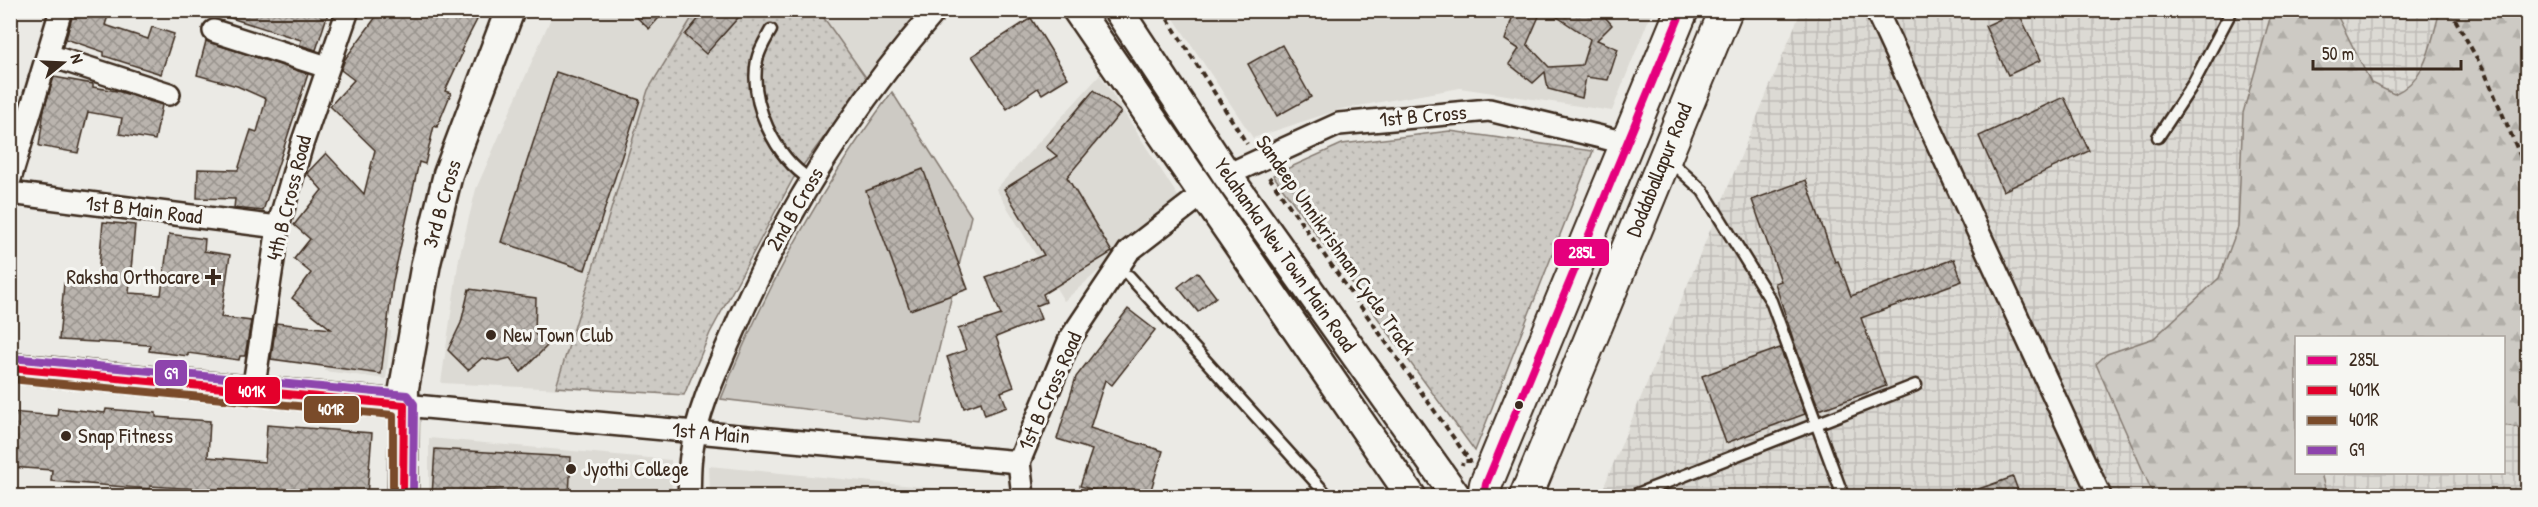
<svg xmlns="http://www.w3.org/2000/svg" width="2538" height="507" viewBox="0 0 2538 507" font-family="'Patrick Hand',sans-serif">
<defs>
<pattern id="industrial-grid" width="8" height="8" patternUnits="userSpaceOnUse" patternTransform="scale(1.5)"><rect width="8" height="8" fill="#dcdad4"/><path d="M0 4h8M4 0v8" fill="none" stroke="#bebbb6"/></pattern>
<pattern id="forest-firs" width="22" height="20" patternUnits="userSpaceOnUse" patternTransform="scale(1.5)"><rect width="22" height="20" fill="#cdcac4"/><path d="M5 1l3.5 6h-7zM16 11l3.5 6h-7z" fill="#b1aea8"/></pattern>
<pattern id="park-dots" width="8" height="8" patternUnits="userSpaceOnUse" patternTransform="scale(1.5)"><rect width="8" height="8" fill="#cdcac4"/><path d="M2 2h.1M6 6h.1" fill="none" stroke="#b1aea8" stroke-width="1.8" stroke-linecap="round"/></pattern>
<pattern id="building-cross-hatch" width="8" height="8" patternUnits="userSpaceOnUse" patternTransform="scale(1.5)"><rect width="8" height="8" fill="#bab4ae"/><path d="M0 0l8 8M0 8l8-8" fill="none" stroke="#98938d"/></pattern>
</defs>
<rect width="100%" height="100%" fill="#ebeae5"/>
<filter id="ink" filterUnits="userSpaceOnUse"><feTurbulence type="fractalNoise" baseFrequency=".0167" numOctaves="2"/><feDisplacementMap in="SourceGraphic" scale="12" xChannelSelector="R" yChannelSelector="G"/><feConvolveMatrix kernelMatrix="1 2 1 2 8 2 1 2 1" color-interpolation-filters="sRGB"/></filter>
<g filter="url(#ink)">
<g fill="#dcdad4">
<path d="M 554,11 L 696,11 L 648,90 L 710,333 L 684,395 L 441,383 L 459,258 L 476,189 Z"/>
<path d="M 819,11 L 926,11 L 867,79 Z"/>
<path d="M 1169,11 L 1652,11 L 1612,111 L 1460,88 L 1341,109 L 1253,138 Z"/>
<path d="M 1100,75 L 1183,204 L 1127,246 L 1064,301 L 996,189 Z"/>
<path d="M 331,322 L 391,331 L 386,379 L 325,371 Z"/>
<path d="M 429,438 L 671,460 L 672,496 L 429,496 Z"/>
<path d="M 709,466 L 1005,495 L 1005,496 L 710,496 Z"/>
</g>
<g fill="url(#industrial-grid)" fill-rule="evenodd">
<path d="M 1801,11 L 1864,11 L 2092,496 L 1600,496 Z"/>
<path d="M 1883,11 L 2527,11 L 2527,496 L 2111,496 ZM 2296,338 L 2504,338 L 2504,472 L 2296,472 Z"/>
</g>
<path fill="#cdcac4" stroke="#847a71" stroke-width="1.5" d="M 892,92 L 971,216 L 921,423 L 721,399 C 765,288 821,187 892,92 Z"/>
<path fill="url(#forest-firs)" stroke="#847a71" stroke-width="1.5" d="M 2272,11 L 2335,11 L 2371,83 L 2394,94 C 2428,79 2430,44 2440,11 L 2515,11 L 2527,25 L 2527,429 L 2504,425 L 2504,338 L 2296,338 L 2296,472 L 2321,473 L 2327,496 L 2154,496 L 2096,364 L 2107,354 L 2154,338 L 2219,278 L 2238,227 L 2243,113 Z"/>
<g fill="url(#park-dots)" stroke="#847a71" stroke-width="1.5">
<path d="M 696,11 L 819,11 L 867,79 L 793,179 L 710,333 L 684,395 L 556,387 L 648,90 Z"/>
<path d="M 1450,131 L 1593,151 L 1475,451 L 1273,175 L 1342,144 Z"/>
</g>
<g fill="url(#building-cross-hatch)" stroke="#3b2a1e" stroke-width="1.5">
<path d="M 74,10 L 110,10 L 105,25 L 148,39 L 152,27 L 174,34 L 161,74 L 104,56 L 104,52 L 66,39 Z"/>
<path d="M 219,10 L 329,10 L 316,50 L 300,45 L 301,40 L 218,14 Z"/>
<path d="M 381,10 L 482,10 L 461,51 L 463,52 L 445,91 L 451,93 L 437,127 L 434,126 L 425,164 L 419,162 L 393,281 L 381,374 L 271,359 L 276,323 L 331,329 L 292,298 L 311,273 L 294,259 L 310,239 L 294,225 L 322,190 L 307,173 L 326,153 L 364,194 L 375,150 L 330,106 L 354,80 L 341,70 L 345,59 Z"/>
<path d="M 629,10 L 666,10 L 649,29 Z"/>
<path d="M 706,10 L 745,10 L 706,54 L 685,35 Z"/>
<path d="M 1547,10 L 1599,10 L 1612,25 L 1597,40 L 1618,49 L 1608,80 L 1586,77 L 1582,98 L 1548,89 L 1545,72 L 1533,83 L 1509,64 L 1519,49 L 1505,40 L 1514,12 L 1540,14 L 1527,44 L 1549,67 L 1582,65 L 1590,39 Z"/>
<path d="M 2018,11 L 2041,60 L 2008,75 L 1985,26 Z"/>
<path d="M 1031,18 L 1068,78 L 1042,94 L 1038,88 L 1007,109 L 972,56 Z"/>
<path d="M 206,41 L 308,74 L 263,211 L 234,208 L 235,199 L 197,198 L 198,169 L 238,170 L 251,130 L 257,132 L 266,99 L 237,86 L 197,75 Z"/>
<path d="M 1282,45 L 1311,97 L 1277,116 L 1248,64 Z"/>
<path d="M 556,72 L 640,100 L 585,270 L 501,242 Z"/>
<path d="M 54,77 L 93,84 L 93,87 L 117,91 L 162,105 L 155,140 L 119,134 L 122,118 L 88,112 L 78,153 L 39,146 L 44,110 Z"/>
<path d="M 1094,90 L 1121,112 L 1067,177 L 1112,252 L 1043,294 L 1046,302 L 1036,306 L 1041,319 L 996,337 L 1014,387 L 1001,392 L 1007,407 L 985,415 L 981,402 L 964,408 L 947,357 L 966,350 L 958,329 L 1001,315 L 986,277 L 1044,255 L 1004,189 L 1057,156 L 1046,147 Z"/>
<path d="M 2064,97 L 2089,151 L 2003,191 L 1979,136 Z"/>
<path d="M 923,169 L 968,289 L 910,310 L 866,191 Z"/>
<path d="M 1806,180 L 1835,262 L 1838,261 L 1851,296 L 1954,259 L 1962,281 L 1861,318 L 1886,386 L 1822,409 L 1819,409 L 1794,342 L 1775,283 L 1781,281 L 1752,200 Z"/>
<path d="M 103,222 L 135,225 L 129,293 L 161,295 L 169,234 L 205,239 L 204,251 L 230,255 L 221,317 L 251,321 L 245,356 L 240,356 L 239,360 L 188,353 L 188,356 L 149,351 L 150,345 L 59,340 L 64,283 L 97,286 Z"/>
<path d="M 1197,272 L 1216,297 L 1198,312 L 1178,287 Z"/>
<path d="M 469,289 L 536,298 L 535,334 L 547,346 L 521,372 L 510,358 L 498,361 L 482,358 L 468,370 L 448,350 L 461,323 Z"/>
<path d="M 1128,309 L 1155,330 L 1112,385 L 1105,380 L 1090,428 L 1163,451 L 1149,496 L 1115,496 L 1080,486 L 1092,450 L 1057,439 L 1076,377 Z"/>
<path d="M 1780,348 L 1805,414 L 1726,443 L 1702,376 Z"/>
<path d="M 58,408 L 105,413 L 106,409 L 156,413 L 156,417 L 210,421 L 208,457 L 265,462 L 267,425 L 372,433 L 367,496 L 263,496 L 263,493 L 150,486 L 150,489 L 51,481 L 52,470 L 10,467 L 10,412 L 57,416 Z"/>
<path d="M 435,449 L 571,457 L 569,496 L 463,489 L 463,496 L 432,496 Z"/>
<path d="M 2013,477 L 2020,496 L 1964,496 L 1964,494 Z"/>
</g>
<g fill="none" stroke-linecap="round" stroke-linejoin="round">
<defs>
<g id="lane">
<path d="M 771,30 C 766,39 759,50 757,60 C 749,103 775,157 811,180"/>
<path d="M 2158,137 L 2193,84 L 2232,10"/>
<path d="M 1669,160 L 1703,191 L 1771,301 L 1843,496"/>
<path d="M 1129,276 L 1328,496"/>
<path d="M 1632,496 L 1916,385"/>
</g>
<g id="street">
<path d="M 1876,10 L 2100,496"/>
<path d="M 214,31 L 327,67"/>
<path d="M 48,55 L 169,94"/>
<path d="M 1227,175 L 1339,124 L 1489,110 L 1626,143"/>
<path d="M 10,179 L 61,10"/>
<path d="M 10,193 L 278,227"/>
<path d="M 253,391 L 278,227 L 302,144 L 348,10"/>
<path d="M 404,405 L 1019,462"/>
<path d="M 689,496 C 690,483 689,469 691,456 C 696,416 714,376 730,340 C 781,219 850,109 936,10"/>
<path d="M 1023,496 L 1019,462 L 1070,339 L 1129,251 L 1204,193"/>
</g>
<g id="secondary">
<path d="M 1077,10 L 1411,496"/>
<path d="M 1118,10 L 1227,175 L 1456,496"/>
<path d="M 10,368 L 404,405"/>
<path d="M 403,496 L 404,388 L 426,263 L 448,174 L 510,10"/>
</g>
<g id="primary">
<path d="M 1484,496 L 1486,484 L 1682,10"/>
<path d="M 1526,496 L 1726,10"/>
</g>
</defs>
<use href="#lane" stroke="#3b2a1e" stroke-width="15"/>
<use href="#street" stroke="#3b2a1e" stroke-width="26"/>
<use href="#secondary" stroke="#3b2a1e" stroke-width="33"/>
<use href="#primary" stroke="#3b2a1e" stroke-width="36"/>
<g stroke="#3b2a1e" stroke-width="4" stroke-dasharray="6 4.5" stroke-linecap="butt">
<path d="M 1162,10 L 1247,144"/>
<path d="M 2450,10 L 2485,73 L 2528,174"/>
<path d="M 1269,177 L 1470,461 L 1463,461 L 1462,465"/>
</g>
<use href="#lane" stroke="#f6f6f2" stroke-width="10"/>
<use href="#street" stroke="#f6f6f2" stroke-width="21"/>
<use href="#secondary" stroke="#f6f6f2" stroke-width="28"/>
<use href="#primary" stroke="#f6f6f2" stroke-width="32"/>
<defs>
<path id="bus-1" d="M 1484,496 L 1486,484 L 1682,10"/>
<path id="bus-2" d="M 10,368 L 404,405 L 403,496"/>
<path id="bus-3" d="M 10,379 L 393,415 L 393,496"/>
<path id="bus-4" d="M 11,358 L 407,395 L 414,404 L 413,496"/>
</defs>
<use href="#bus-1" stroke="#f6f6f2" stroke-width="12"/>
<use href="#bus-2" stroke="#f6f6f2" stroke-width="12"/>
<use href="#bus-3" stroke="#f6f6f2" stroke-width="12"/>
<use href="#bus-4" stroke="#f6f6f2" stroke-width="12"/>
<use href="#bus-1" stroke="#e5007d" stroke-width="8"/>
<use href="#bus-2" stroke="#e4002b" stroke-width="8"/>
<use href="#bus-3" stroke="#7a4b2a" stroke-width="8"/>
<use href="#bus-4" stroke="#8e44ad" stroke-width="8"/>
</g>
</g>
<g fill="#3b2a1e" stroke="#f6f6f2" stroke-width="2">
<path d="M210 268h6v6h6v6h-6v6h-6v-6h-6v-6h6z"/>
<circle cx="491" cy="335" r="6"/>
<circle cx="1519" cy="405" r="5"/>
<circle cx="66" cy="436" r="6"/>
<circle cx="571" cy="469" r="6"/>
</g>
<g text-anchor="middle" stroke-width="6" stroke-linejoin="round" paint-order="stroke">
<g font-size="21" fill="#3b2a1e" stroke="#f6f6f2">
<text transform="translate(1423 116) rotate(-5)" y="7">1st B Cross</text>
<text transform="translate(1659 170) rotate(-68)" y="7">Doddaballapur Road</text>
<text transform="translate(289 198) rotate(-76)" y="7">4th B Cross Road</text>
<text transform="translate(442 204) rotate(-74)" y="7">3rd B Cross</text>
<text transform="translate(795 209) rotate(-60)" y="7">2nd B Cross</text>
<text transform="translate(144 210) rotate(7)" y="7">1st B Main Road</text>
<text transform="translate(1336 245) rotate(55)" y="7">Sandeep Unnikrishnan Cycle Track</text>
<text transform="translate(1285 255) rotate(55)" y="7">Yelahanka New Town Main Road</text>
<text transform="translate(1050 391) rotate(-66)" y="7">1st B Cross Road</text>
<text transform="translate(711 433) rotate(5)" y="7">1st A Main</text>
</g>
<g font-size="21" fill="#3b2a1e" stroke="#f6f6f2" text-anchor="start">
<text x="200" y="284" text-anchor="end">Raksha Orthocare</text>
<text x="503" y="342">New Town Club</text>
<text x="78" y="443">Snap Fitness</text>
<text x="583" y="476">Jyothi College</text>
</g>
</g>
<g stroke="#f6f6f2" stroke-width="2">
<rect x="1553" y="238" width="57" height="29" rx="6" fill="#e5007d"/>
<rect x="154" y="359" width="34" height="28" rx="6" fill="#8e44ad"/>
<rect x="224" y="376" width="57" height="29" rx="6" fill="#e4002b"/>
<rect x="303" y="395" width="57" height="29" rx="6" fill="#7a4b2a"/>
</g>
<g font-size="16" text-anchor="middle" font-weight="bold" fill="#fff">
<text x="1582" y="258">285L</text>
<text x="171" y="379">G9</text>
<text x="252" y="397">401K</text>
<text x="331" y="415">401R</text>
</g>
<rect width="2538" height="507" fill="none" stroke="#f6f6f2" stroke-width="36"/>
<rect x="18" y="18" width="2502" height="471" fill="none" stroke="#3b2a1e" stroke-width="2" filter="url(#ink)"/>
<rect x="2295" y="336" width="210" height="138" fill="#f6f6f2" stroke="#aba49d" stroke-width="1.5"/>
<rect x="2307" y="356" width="30" height="9" fill="#e5007d" stroke="#aba49d" stroke-width="1.5"/>
<text x="2349" y="366" font-size="18" fill="#3b2a1e">285L</text>
<rect x="2307" y="386" width="30" height="9" fill="#e4002b" stroke="#aba49d" stroke-width="1.5"/>
<text x="2349" y="396" font-size="18" fill="#3b2a1e">401K</text>
<rect x="2307" y="416" width="30" height="9" fill="#7a4b2a" stroke="#aba49d" stroke-width="1.5"/>
<text x="2349" y="426" font-size="18" fill="#3b2a1e">401R</text>
<rect x="2307" y="446" width="30" height="9" fill="#8e44ad" stroke="#aba49d" stroke-width="1.5"/>
<text x="2349" y="456" font-size="18" fill="#3b2a1e">G9</text>
<g transform="translate(63 63) rotate(72)" stroke="#f6f6f2" stroke-width="4.5" paint-order="stroke">
<path d="M0-4.5L10 22L0 15L-10 22Z" fill="#3b2a1e"/>
<text y="-9" font-size="16" font-weight="bold" text-anchor="middle" fill="#3b2a1e">N</text>
</g>
<path d="M2313 60v9h148v-9" fill="none" stroke="#3b2a1e" stroke-width="3"/>
<text x="2322" y="60" font-size="18" fill="#3b2a1e" stroke="#f6f6f2" stroke-width="4.5" paint-order="stroke">50 m</text>
</svg>
